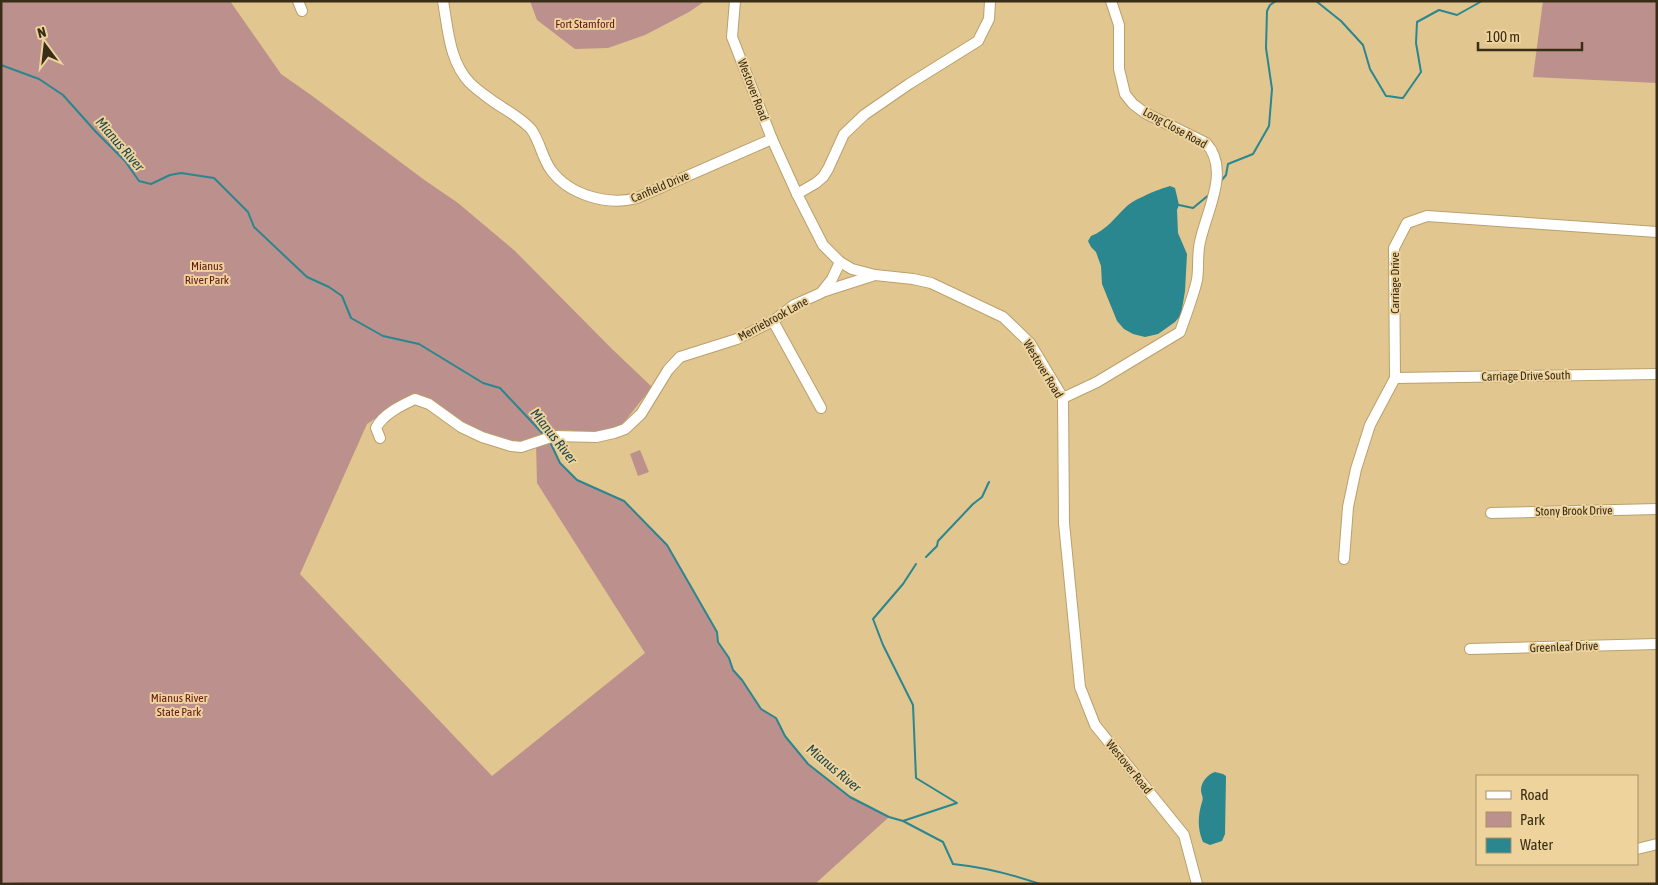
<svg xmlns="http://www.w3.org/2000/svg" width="1658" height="885" viewBox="0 0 1658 885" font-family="'Asap Condensed',sans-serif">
<rect width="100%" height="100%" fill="#e1c690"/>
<g fill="#bc908c" fill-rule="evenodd">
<path d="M 1,1 L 230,1 L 281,74 L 311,95 L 423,179 L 458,203 L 515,251 L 611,348 L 652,387 L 621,426 L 606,433 L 559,430 L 545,436 L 553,445 L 560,463 L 577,480 L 624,501 L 667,545 L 717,632 L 718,642 L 729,658 L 733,670 L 742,680 L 761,709 L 776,718 L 785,736 L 808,764 L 850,797 L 889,817 L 815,884 L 42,884 L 1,882 ZM 399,403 L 433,404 L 480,434 L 507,443 L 536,443 L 537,483 L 645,653 L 492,776 L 300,574 L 367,424 Z"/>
<path d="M 530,1 L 705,1 L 689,12 L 645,35 L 608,48 L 575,49 L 537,20 Z"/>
<path d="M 1543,1 L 1656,1 L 1657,83 L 1533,77 Z"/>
<path d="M 640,450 L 649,472 L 638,476 L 630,454 Z"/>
</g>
<g fill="#2a868f">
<path d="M 1170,186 L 1175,188 L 1179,205 L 1177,210 L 1178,233 L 1187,254 L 1185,291 L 1181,315 L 1175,322 L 1158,334 L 1145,337 L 1133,334 L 1124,329 L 1117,321 L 1102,284 L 1101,266 L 1096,252 L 1091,247 L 1088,241 L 1091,236 C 1107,230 1115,217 1127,206 C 1135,199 1159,189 1170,186 Z"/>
<path d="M 1215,772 L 1223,774 L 1226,776 L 1225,834 L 1222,841 L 1210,845 L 1203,842 C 1197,828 1198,815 1202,802 C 1204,798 1201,794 1201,790 C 1201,782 1208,774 1215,772 Z"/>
</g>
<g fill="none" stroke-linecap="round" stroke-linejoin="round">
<g stroke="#2a868f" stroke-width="2">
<path d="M 1316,1 L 1341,21 L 1363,45 L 1370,69 L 1386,96 C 1392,96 1397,98 1403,98 L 1421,72 L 1416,43 L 1417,22 L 1439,10 L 1457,15 L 1482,1"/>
<path d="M 1,65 L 39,79 L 63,95 L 96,132 L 125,161 L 139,181 L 151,184 L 170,175 L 181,173 L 214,178 L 248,212 L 254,227 L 307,277 L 329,287 L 342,296 L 351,318 L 383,336 L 419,344 L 483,383 L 500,388 L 544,435"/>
<path d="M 1221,181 L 1226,175 L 1228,164 L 1253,154 L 1269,126 L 1272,89 L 1266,48 L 1267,11 L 1270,5 L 1276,1"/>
<path d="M 1179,205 L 1193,208 L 1210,194"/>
<path d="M 550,442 L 560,463 L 577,480 L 624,501 L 667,545 L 717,632 L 718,642 L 729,658 L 733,670 L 742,680 L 761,709 L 776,718 L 785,736 L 808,764 L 850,797 L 889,817 L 903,821 L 943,842 L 953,864 C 983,867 1011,874 1040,884"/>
<path d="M 926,557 L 937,546 L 938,541 L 973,504 L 982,497 L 989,482"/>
<path d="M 903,821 L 957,803 L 916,778 L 913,705 L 883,645 L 873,619 L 903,584 L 916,564"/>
</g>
<defs>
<g id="minor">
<path d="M 298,1 L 302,11"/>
<path d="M 443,1 C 448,29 449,61 470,83 C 477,90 486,96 494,102 C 506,110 521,118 531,129 C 540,141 542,158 551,170 C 569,195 608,206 637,198 L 772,139"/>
<path d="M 735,1 L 732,37 L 772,139 L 797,194 L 823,245 L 840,262 L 852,269 L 875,275 L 913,279 L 931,283 L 1003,317 L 1030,343 L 1063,398 L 1064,523 L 1080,687 L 1095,725 L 1184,835 L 1197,884"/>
<path d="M 797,194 L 816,183 L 823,177 L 828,169 L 844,134 L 864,115 L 909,84 L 978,41 L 989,19 L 990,1"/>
<path d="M 822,292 L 875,275"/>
<path d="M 773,321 L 821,408"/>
<path d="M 1395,378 L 1657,374"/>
<path d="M 1063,398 L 1097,382 L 1180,332 C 1186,315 1193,297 1197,280 C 1199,268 1197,254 1200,242 C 1206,212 1231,170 1206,143 L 1145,113 L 1133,104 L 1125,94 L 1119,69 L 1119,25 L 1111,1"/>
<path d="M 380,438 L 376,428 C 383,414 402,405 415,399 L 429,404 L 461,427 L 482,437 L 511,446 L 521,447 L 554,436 L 596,437 L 614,433 L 625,429 L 641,414 L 668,370 L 680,357 L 737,339 L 773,321 L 794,305 L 821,293 L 832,279 L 840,262"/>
<path d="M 1491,513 L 1657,509"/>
<path d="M 1344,559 L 1348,507 L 1356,469 L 1370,425 L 1395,378 L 1394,248 L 1407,223 L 1427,216 L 1657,232"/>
<path d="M 1470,649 L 1657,644"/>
<path d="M 1637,849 L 1657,844"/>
</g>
</defs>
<use href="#minor" stroke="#baa06b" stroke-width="12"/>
<use href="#minor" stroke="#fff" stroke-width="10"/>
</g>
<g text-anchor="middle" stroke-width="4" stroke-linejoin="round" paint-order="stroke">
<g font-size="12" fill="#671617" stroke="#eed39d">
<text x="585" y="28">Fort Stamford</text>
<text x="207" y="270">Mianus<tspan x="207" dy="14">River Park</tspan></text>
<text x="179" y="702">Mianus River<tspan x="179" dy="14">State Park</tspan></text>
</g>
<g font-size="12" fill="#382d17" stroke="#eed39d">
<text transform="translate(753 90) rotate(69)" y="4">Westover Road</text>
<text transform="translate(1175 128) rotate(29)" y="4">Long Close Road</text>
<text transform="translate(660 187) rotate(-23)" y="4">Canfield Drive</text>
<text transform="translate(1395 283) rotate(-90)" y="4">Carriage Drive</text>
<text transform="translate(773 319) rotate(-29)" y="4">Merriebrook Lane</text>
<text transform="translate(1043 369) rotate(59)" y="4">Westover Road</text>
<text transform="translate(1526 376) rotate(-1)" y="4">Carriage Drive South</text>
<text transform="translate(1574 511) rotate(-1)" y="4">Stony Brook Drive</text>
<text transform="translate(1564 647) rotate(-2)" y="4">Greenleaf Drive</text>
<text transform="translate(1129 767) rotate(51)" y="4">Westover Road</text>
</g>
<g font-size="14" font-style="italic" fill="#1f474b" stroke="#eed39d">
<text transform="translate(120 144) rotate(49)" y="5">Mianus River</text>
<text transform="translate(554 436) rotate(52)" y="5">Mianus River</text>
<text transform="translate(834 768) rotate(40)" y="5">Mianus River</text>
</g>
</g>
<rect width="1658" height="885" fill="none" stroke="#382d17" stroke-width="5"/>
<rect x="1476" y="775" width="162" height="90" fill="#eed39d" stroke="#a59167"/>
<rect x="1486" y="791" width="25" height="8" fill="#ffffff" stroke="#a59167"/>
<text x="1520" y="800" font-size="15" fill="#382d17">Road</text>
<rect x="1486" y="812" width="25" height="15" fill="#bc908c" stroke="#a59167"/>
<text x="1520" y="825" font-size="15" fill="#382d17">Park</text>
<rect x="1486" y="838" width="25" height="15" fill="#2a868f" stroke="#a59167"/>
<text x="1520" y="850" font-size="15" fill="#382d17">Water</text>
<g transform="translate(45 45) rotate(345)" stroke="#eed39d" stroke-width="4" paint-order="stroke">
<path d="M0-4L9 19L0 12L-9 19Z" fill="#382d17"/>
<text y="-8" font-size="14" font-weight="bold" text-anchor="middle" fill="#382d17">N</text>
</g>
<path d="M1478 42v8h104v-8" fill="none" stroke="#382d17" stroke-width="2.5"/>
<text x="1486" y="42" font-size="15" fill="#382d17" stroke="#eed39d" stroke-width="4" paint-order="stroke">100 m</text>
</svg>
